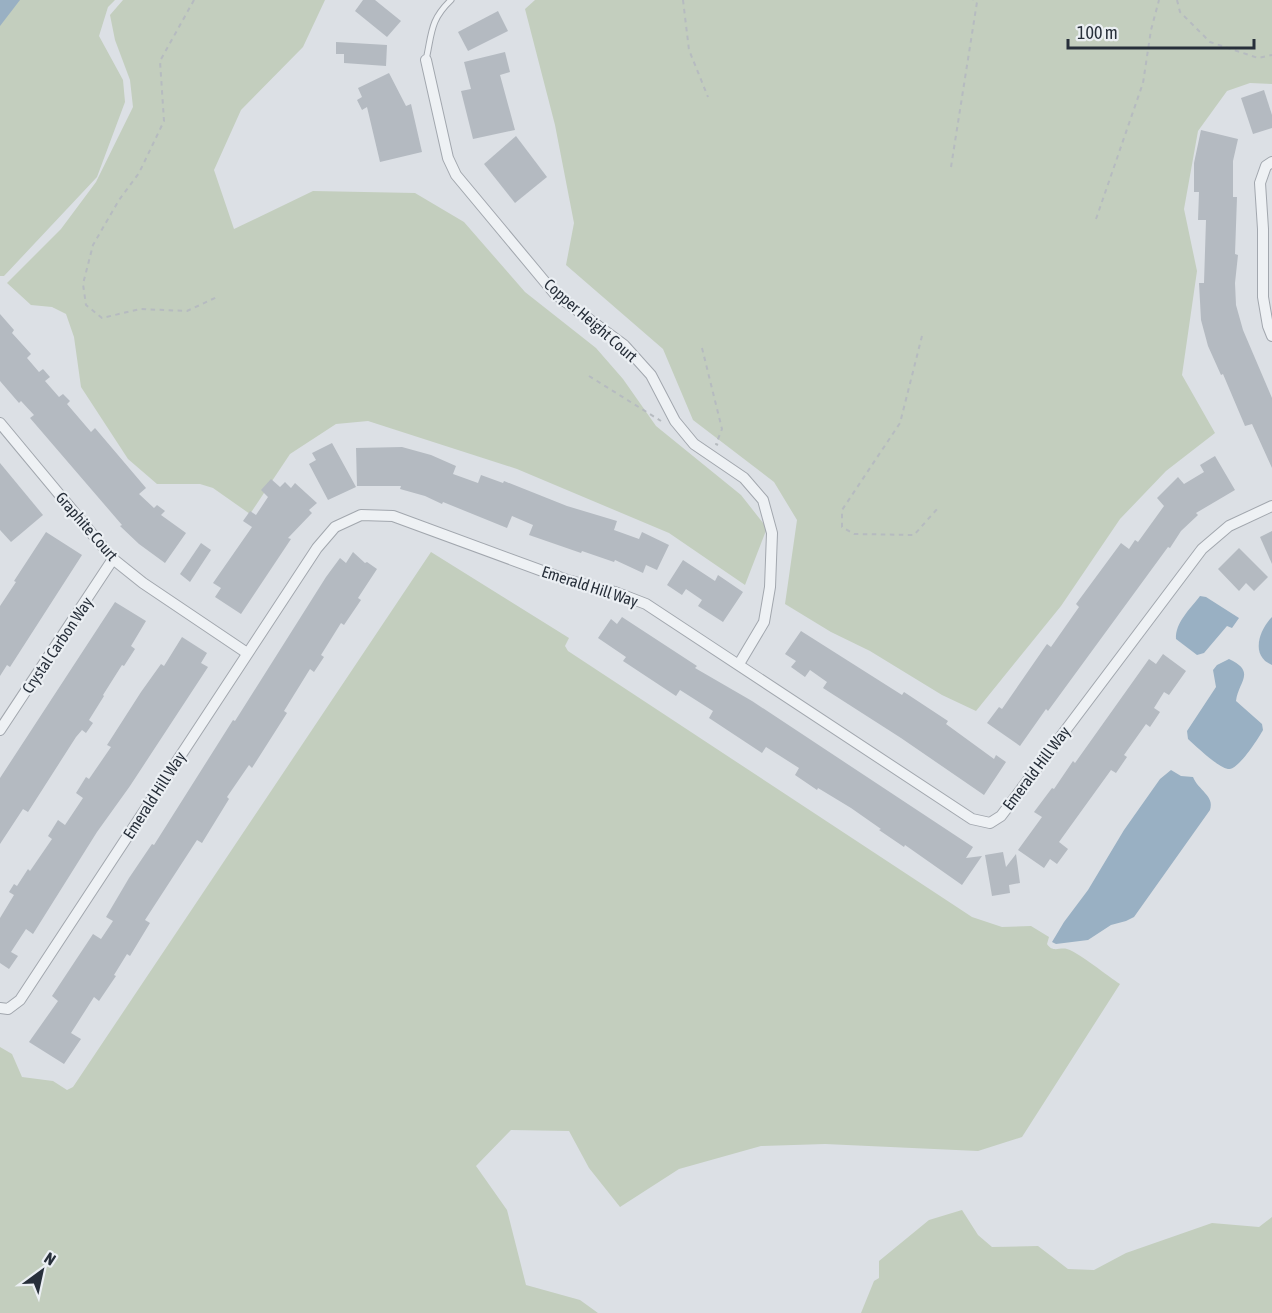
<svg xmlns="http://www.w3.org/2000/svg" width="1272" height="1313" viewBox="0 0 1272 1313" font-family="'Asap Condensed',sans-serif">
<rect width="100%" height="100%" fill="#dce0e5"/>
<g fill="#c3cebe">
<path d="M 0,0 L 115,0 L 108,7 L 99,36 L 123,80 L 125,102 L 97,177 L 4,276 L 0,276 Z"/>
<path d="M 123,0 L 325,0 L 303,47 L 241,110 L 214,170 L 234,229 L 313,191 L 415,193 L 464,222 L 525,292 L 596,348 L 623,379 L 656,426 L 741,495 L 767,528 L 745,585 L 669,533 L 517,469 L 368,421 L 336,424 L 290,454 L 250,514 L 213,488 L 200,484 L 157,484 L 128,459 L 81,387 L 74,337 L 66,314 L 52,307 L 31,305 L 7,283 L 61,229 L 96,182 L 133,107 L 130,80 L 115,40 L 110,15 Z"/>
<path d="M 535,0 L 1272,0 L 1272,84 L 1250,83 L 1227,91 L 1198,131 L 1184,209 L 1197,271 L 1182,375 L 1215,433 L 1166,471 L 1120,519 L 1061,606 L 976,711 L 942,695 L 870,651 L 831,632 L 785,604 L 797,520 L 774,482 L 693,420 L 663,349 L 566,265 L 574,223 L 555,125 L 525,9 Z"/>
<path d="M 431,552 L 569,638 L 565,646 L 568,651 L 972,917 L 1002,927 L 1031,926 L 1049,937 L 1047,944 C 1053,953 1059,947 1067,949 C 1078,952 1109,977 1120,984 L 1022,1137 L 978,1151 L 825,1144 L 761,1146 L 679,1169 L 620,1207 L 589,1168 L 569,1131 L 511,1130 L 476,1166 L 507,1210 L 526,1285 L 580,1300 L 598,1313 L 0,1313 L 0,1047 L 12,1054 L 22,1077 L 53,1081 L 67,1090 L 73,1087 Z"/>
<path d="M 962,1210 L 978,1235 L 992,1247 L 1038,1246 L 1068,1269 L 1094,1270 L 1126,1253 L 1212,1223 L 1259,1227 L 1272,1217 L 1272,1313 L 861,1313 L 874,1281 L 879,1278 L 879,1261 L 929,1220 Z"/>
</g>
<g fill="#99b0c3">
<path d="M 0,0 L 20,0 L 0,26 Z"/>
<path d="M 1200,596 L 1206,597 L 1239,618 L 1232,628 L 1227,626 L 1204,653 L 1197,655 L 1176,639 C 1175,623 1190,609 1200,596 Z"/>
<path d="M 1272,617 L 1272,665 C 1250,656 1259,630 1272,617 Z"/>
<path d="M 1229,659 C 1257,672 1238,682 1236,701 L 1262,724 L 1263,730 C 1258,739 1240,767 1230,769 C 1220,770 1196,746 1188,739 L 1187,731 L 1216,687 L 1213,670 L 1217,665 Z"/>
<path d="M 1171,770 L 1181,776 L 1193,777 C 1198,790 1215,796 1210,810 L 1134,917 L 1126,921 L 1111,925 L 1088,940 L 1056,944 L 1052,942 L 1064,922 L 1088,890 L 1124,830 L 1160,779 Z"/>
</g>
<g fill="#b4bac1">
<path d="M 363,0 L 375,0 L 401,21 L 387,37 L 355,11 Z"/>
<path d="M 498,11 L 508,31 L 468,51 L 458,32 Z"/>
<path d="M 336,42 L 387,45 L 386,66 L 344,63 L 344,54 L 336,54 Z"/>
<path d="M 505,52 L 510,72 L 500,75 L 515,130 L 473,139 L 461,91 L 471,89 L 464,62 Z"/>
<path d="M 389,73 L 406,106 L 411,104 L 422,152 L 380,162 L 367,107 L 362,110 L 357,100 L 362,97 L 358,88 Z"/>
<path d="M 1264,90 L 1272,115 L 1272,128 L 1253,134 L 1241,98 Z"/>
<path d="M 1201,130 L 1238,139 L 1233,161 L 1233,197 L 1237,197 L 1235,254 L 1238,255 L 1235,283 L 1236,305 L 1243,330 L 1272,398 L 1272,468 L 1252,424 L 1245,426 L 1223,374 L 1221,375 L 1208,346 L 1201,320 L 1199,283 L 1204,283 L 1206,220 L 1198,220 L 1199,192 L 1194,192 L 1194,163 Z"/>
<path d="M 516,136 L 547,177 L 515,203 L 484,164 Z"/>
<path d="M 0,314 L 14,330 L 12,333 L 31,354 L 27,358 L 39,372 L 43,369 L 50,377 L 45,381 L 59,397 L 63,394 L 70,401 L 67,404 L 91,432 L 95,428 L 146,488 L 139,494 L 154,508 L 157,505 L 165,511 L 161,515 L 186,533 L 165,563 L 139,544 L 120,526 L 122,525 L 30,418 L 34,415 L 21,401 L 19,403 L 0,381 Z"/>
<path d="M 332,443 L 356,487 L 328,500 L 309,464 L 316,460 L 312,453 Z"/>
<path d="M 402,447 L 431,455 L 456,466 L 453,474 L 478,483 L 481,475 L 503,483 L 504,481 L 567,506 L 617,521 L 614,530 L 639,539 L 642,532 L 669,545 L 657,570 L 646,565 L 643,573 L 615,560 L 614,562 L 582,551 L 581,553 L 529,535 L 533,525 L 512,516 L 507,528 L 443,502 L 442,504 L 425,496 L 400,489 L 401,486 L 357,486 L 356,448 Z"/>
<path d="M 1215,456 L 1235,490 L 1196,513 L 1198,515 L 1181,531 L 1170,548 L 1168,547 L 1048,711 L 1046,709 L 1020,746 L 987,723 L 999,707 L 1002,709 L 1047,644 L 1051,647 L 1079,607 L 1076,604 L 1121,543 L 1129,549 L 1135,540 L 1138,542 L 1164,506 L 1157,498 L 1178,477 L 1184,484 L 1204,472 L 1200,465 Z"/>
<path d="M 0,463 L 43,515 L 11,542 L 0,530 Z"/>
<path d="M 271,479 L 280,487 L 285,482 L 291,488 L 295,483 L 317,503 L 309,510 L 312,513 L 288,538 L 291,539 L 241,614 L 215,597 L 221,588 L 213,583 L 252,527 L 243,521 L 250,511 L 256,515 L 268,497 L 261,490 Z"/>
<path d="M 1272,531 L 1272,564 L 1260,537 Z"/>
<path d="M 46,532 L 82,555 L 10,667 L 7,665 L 0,676 L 0,606 L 16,582 L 14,581 Z"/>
<path d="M 201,543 L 211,550 L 190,582 L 180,574 Z"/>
<path d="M 1239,548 L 1268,577 L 1254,591 L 1246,583 L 1239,591 L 1218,569 Z"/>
<path d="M 353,552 L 365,563 L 367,562 L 377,569 L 358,598 L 361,600 L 344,625 L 341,623 L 321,655 L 324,657 L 314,672 L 310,669 L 284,711 L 287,713 L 252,768 L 249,765 L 227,797 L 229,799 L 202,843 L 197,840 L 145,920 L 150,923 L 130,956 L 127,954 L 114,975 L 116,976 L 99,1001 L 94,997 L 71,1033 L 81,1039 L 64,1064 L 29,1042 L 58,1001 L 52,996 L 93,934 L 101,939 L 113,921 L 106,917 L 129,878 L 152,844 L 154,845 L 233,720 L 235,721 L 326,577 L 340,558 L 346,563 Z"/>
<path d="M 683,560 L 715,581 L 718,575 L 743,592 L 723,622 L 698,606 L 702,600 L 686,589 L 682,595 L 667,585 Z"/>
<path d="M 115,602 L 146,621 L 131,646 L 135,649 L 124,666 L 122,665 L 103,695 L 104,696 L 89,720 L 93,723 L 86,733 L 82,730 L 76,737 L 28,812 L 23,809 L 0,844 L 0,778 Z"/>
<path d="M 622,617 L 697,666 L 695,668 L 752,701 L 973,847 L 966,858 L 982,856 L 962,885 L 905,845 L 904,847 L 879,830 L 881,829 L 851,808 L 818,788 L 817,790 L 795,775 L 799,768 L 766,747 L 762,753 L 709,718 L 713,711 L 680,690 L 676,696 L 623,661 L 626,657 L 598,638 L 611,619 L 617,624 Z"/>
<path d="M 801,631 L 902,695 L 904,692 L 948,721 L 946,724 L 994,759 L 996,755 L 1006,762 L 984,795 L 901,738 L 823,688 L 827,682 L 810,670 L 805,677 L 791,667 L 796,661 L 785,654 Z"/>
<path d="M 182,637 L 207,653 L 201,663 L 208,667 L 130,786 L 97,832 L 33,934 L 26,929 L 11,952 L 18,956 L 9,969 L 0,963 L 0,918 L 14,895 L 9,892 L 14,884 L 17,886 L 28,869 L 30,871 L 52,839 L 48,836 L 58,820 L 65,825 L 83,798 L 76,793 L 86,777 L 89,779 L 111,747 L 107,745 L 141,692 L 161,664 L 164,666 Z"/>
<path d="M 1163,654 L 1186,671 L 1169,695 L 1164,692 L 1154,708 L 1160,712 L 1150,727 L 1146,724 L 1124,755 L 1127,757 L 1116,773 L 1111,770 L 1059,842 L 1068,849 L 1057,864 L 1050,859 L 1044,868 L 1018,850 L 1042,817 L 1034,812 L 1052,788 L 1054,789 L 1073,761 L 1075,763 L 1149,659 L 1156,664 Z"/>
<path d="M 1003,852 L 1006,867 L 1016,854 L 1020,883 L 1009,885 L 1010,893 L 992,896 L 985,855 Z"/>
</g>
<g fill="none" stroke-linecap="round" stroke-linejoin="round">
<defs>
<path id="lane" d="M 426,60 C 432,33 430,20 451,0"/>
<g id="street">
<path d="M 426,60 L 448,158 L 456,175 L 555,294 L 624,345 L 651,375 L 675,421 L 694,444 L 744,478 L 763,500 L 772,533 L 770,587 L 764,622 L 739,664"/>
<path d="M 1272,162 L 1266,166 L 1260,183 L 1263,229 L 1263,297 L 1268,326 L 1272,336"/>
<path d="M 0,423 L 113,559 L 143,583 L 247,653"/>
<path d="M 0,730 L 113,559"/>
<path d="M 0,1008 L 8,1009 L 20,1000 L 317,548 L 335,527 L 361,515 L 393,516 L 567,580 L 615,592 L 646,604 L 972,819 L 990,823 L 1001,816 L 1202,549 L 1229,526 L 1272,506"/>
</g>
</defs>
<use href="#lane" stroke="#a2a7ae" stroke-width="7"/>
<use href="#street" stroke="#a2a7ae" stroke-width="12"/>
<g stroke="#b6bbc0" stroke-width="2" stroke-dasharray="4.5 4.5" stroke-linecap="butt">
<path d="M 194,0 L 160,61 L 164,121 L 139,173 L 119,200 L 93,245 L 83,284 L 86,305 L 102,318 L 140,309 L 187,311 L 217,297"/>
<path d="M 683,0 L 689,50 L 708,97"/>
<path d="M 1177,0 L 1180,12 L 1210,42 L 1258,58 L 1272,55"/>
<path d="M 951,167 L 977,2 L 973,0"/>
<path d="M 1096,219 L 1143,83 L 1151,30 L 1159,0"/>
<path d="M 922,336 L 900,423 L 842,510 L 842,527 L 854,534 L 914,535 L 938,508"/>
<path d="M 702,348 L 722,429 L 716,444 L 718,445"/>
<path d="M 589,376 L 661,421"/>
</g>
<use href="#lane" stroke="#eef1f4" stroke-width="5"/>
<use href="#street" stroke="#eef1f4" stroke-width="10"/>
</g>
<g text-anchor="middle" stroke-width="4.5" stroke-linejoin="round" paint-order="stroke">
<g font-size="16" fill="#272f3a" stroke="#ebeff3">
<text transform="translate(591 320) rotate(41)" y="6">Copper Height Court</text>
<text transform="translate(87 526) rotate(49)" y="6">Graphite Court</text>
<text transform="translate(590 586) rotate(18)" y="6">Emerald Hill Way</text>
<text transform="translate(57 645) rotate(-56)" y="6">Crystal Carbon Way</text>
<text transform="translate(1036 768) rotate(-53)" y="6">Emerald Hill Way</text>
<text transform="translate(154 795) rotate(-57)" y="6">Emerald Hill Way</text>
</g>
</g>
<g transform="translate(42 1271) rotate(33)" stroke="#ebeff3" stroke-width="4.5" paint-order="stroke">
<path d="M0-4.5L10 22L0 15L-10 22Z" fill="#272f3a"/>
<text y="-9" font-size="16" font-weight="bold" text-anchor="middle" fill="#272f3a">N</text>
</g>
<path d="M1068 39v9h186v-9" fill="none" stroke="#272f3a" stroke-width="3"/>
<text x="1077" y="39" font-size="18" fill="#272f3a" stroke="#ebeff3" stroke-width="4.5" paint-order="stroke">100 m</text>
</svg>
